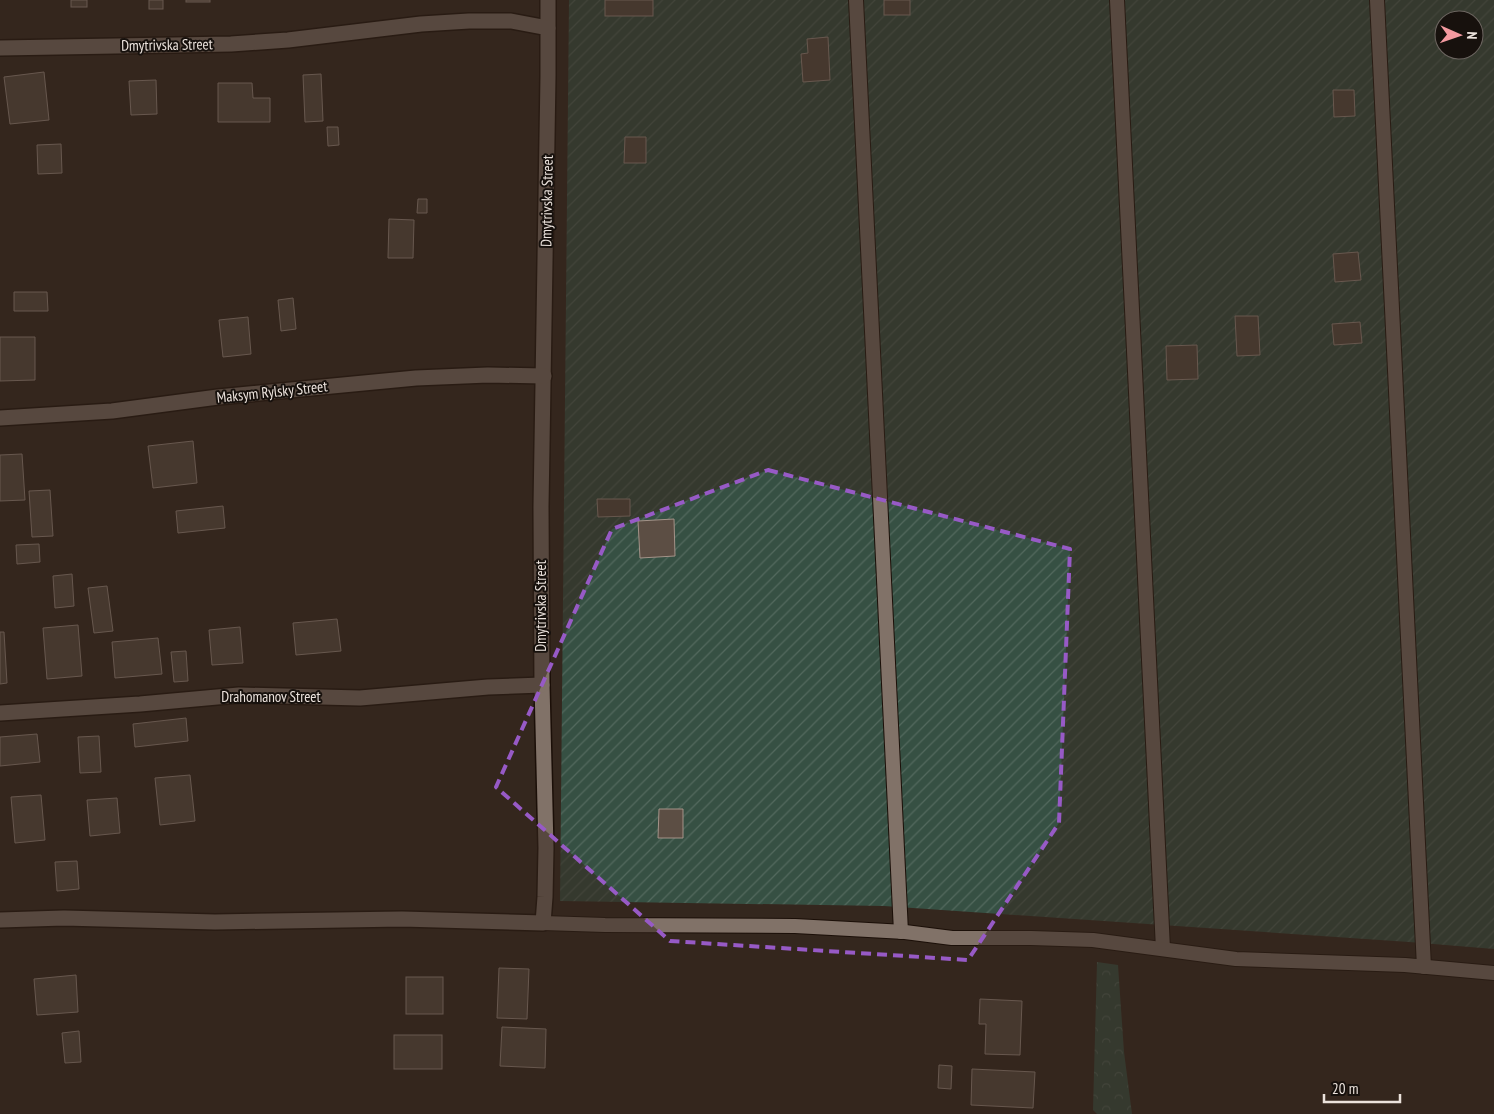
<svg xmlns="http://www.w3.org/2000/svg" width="1494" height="1114" viewBox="0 0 1494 1114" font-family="'PT Sans Narrow',sans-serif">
<defs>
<pattern id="forest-crowns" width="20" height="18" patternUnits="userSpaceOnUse" patternTransform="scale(1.25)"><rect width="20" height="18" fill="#365043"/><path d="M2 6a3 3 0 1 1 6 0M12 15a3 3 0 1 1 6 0" fill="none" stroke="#53695e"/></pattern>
<pattern id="garden-furrows" width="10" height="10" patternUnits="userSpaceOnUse" patternTransform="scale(1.25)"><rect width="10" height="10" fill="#365043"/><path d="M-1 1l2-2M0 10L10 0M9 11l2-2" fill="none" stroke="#53695e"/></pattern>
</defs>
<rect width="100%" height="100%" fill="#34271e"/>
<path fill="url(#forest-crowns)" d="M 1097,962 L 1118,965 L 1124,1052 L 1132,1114 L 1097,1114 L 1093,1110 Z"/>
<path fill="url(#garden-furrows)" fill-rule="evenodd" d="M 569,0 L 1494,0 L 1494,949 L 1409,942 L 884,906 L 560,901 ZM 1444,20 L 1474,20 L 1474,50 L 1444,50 Z"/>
<g fill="#5c4e44" stroke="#a49389">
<rect x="71" y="0" width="16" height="7"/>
<rect x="149" y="0" width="14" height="9"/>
<rect x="186" y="0" width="24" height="2"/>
<rect x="605" y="0" width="48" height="16"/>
<rect x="884" y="0" width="26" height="15"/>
<path d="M 828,37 L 830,80 L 803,82 L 801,54 L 808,53 L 807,39 Z"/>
<path d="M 44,72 L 49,120 L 10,124 L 4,77 Z"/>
<path d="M 321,74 L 323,121 L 305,122 L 303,75 Z"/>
<path d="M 156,80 L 157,114 L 131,115 L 129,81 Z"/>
<path d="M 218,83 L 252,83 L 253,98 L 270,98 L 270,122 L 218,122 Z"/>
<path d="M 1333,90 L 1354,90 L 1355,116 L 1334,117 Z"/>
<path d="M 327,127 L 338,127 L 339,145 L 328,146 Z"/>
<path d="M 625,137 L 646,137 L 646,163 L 624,163 Z"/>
<path d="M 61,144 L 62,173 L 38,174 L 37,145 Z"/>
<path d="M 418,199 L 427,199 L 427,213 L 417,213 Z"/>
<path d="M 389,219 L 414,220 L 413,258 L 388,258 Z"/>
<path d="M 1358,252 L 1361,280 L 1335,282 L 1333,254 Z"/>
<path d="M 14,292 L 47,292 L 48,311 L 14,311 Z"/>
<path d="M 293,298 L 296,329 L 281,331 L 278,300 Z"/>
<path d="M 1235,316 L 1258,316 L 1260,355 L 1237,356 Z"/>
<path d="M 248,317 L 251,354 L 223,357 L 219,320 Z"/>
<path d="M 1360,322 L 1362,343 L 1334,345 L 1332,324 Z"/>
<path d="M 0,337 L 35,337 L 35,380 L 0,381 Z"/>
<path d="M 1197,345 L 1198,379 L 1167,380 L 1166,346 Z"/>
<path d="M 193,441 L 197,483 L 153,488 L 148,446 Z"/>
<path d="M 22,454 L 25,500 L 0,501 L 0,455 Z"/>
<path d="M 50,490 L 53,536 L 32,537 L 29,491 Z"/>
<path d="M 597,499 L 630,499 L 630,516 L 598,517 Z"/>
<path d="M 223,506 L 225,528 L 178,533 L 176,511 Z"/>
<path d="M 674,519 L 675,556 L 640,558 L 638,521 Z"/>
<path d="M 39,544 L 40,562 L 17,564 L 16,545 Z"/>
<path d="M 72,574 L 74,606 L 55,608 L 53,576 Z"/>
<path d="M 107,586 L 113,631 L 94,633 L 88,588 Z"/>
<path d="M 337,619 L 341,651 L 296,655 L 293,623 Z"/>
<path d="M 78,625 L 82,676 L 47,679 L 43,628 Z"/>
<path d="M 240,627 L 243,663 L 212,665 L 209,630 Z"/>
<path d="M 0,632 L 4,632 L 7,683 L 0,684 Z"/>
<path d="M 158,638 L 162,674 L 115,678 L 112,642 Z"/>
<path d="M 186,651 L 188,681 L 174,682 L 171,652 Z"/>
<path d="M 186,718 L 188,741 L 135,747 L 133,724 Z"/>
<path d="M 37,734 L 40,762 L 0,766 L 0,737 Z"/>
<path d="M 99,736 L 101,772 L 80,773 L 78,737 Z"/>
<path d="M 190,775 L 195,821 L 160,825 L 155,778 Z"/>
<path d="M 41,795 L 45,840 L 15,843 L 11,797 Z"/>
<path d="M 117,798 L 120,833 L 90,836 L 87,800 Z"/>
<path d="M 659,809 L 683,809 L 683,838 L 658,838 Z"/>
<path d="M 77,861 L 79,889 L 57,891 L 55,862 Z"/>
<path d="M 499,968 L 529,969 L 527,1019 L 497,1018 Z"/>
<path d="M 76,975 L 78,1012 L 37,1015 L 34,979 Z"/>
<rect x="406" y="977" width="37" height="37"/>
<path d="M 980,999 L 1022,1001 L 1020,1055 L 985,1054 L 986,1024 L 979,1024 Z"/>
<path d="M 502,1027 L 546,1029 L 545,1068 L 500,1066 Z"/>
<path d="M 79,1031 L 81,1062 L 65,1063 L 62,1033 Z"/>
<rect x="394" y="1035" width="48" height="34"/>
<path d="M 939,1065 L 952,1066 L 951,1089 L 938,1088 Z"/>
<path d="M 972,1069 L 1035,1072 L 1033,1108 L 971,1105 Z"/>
</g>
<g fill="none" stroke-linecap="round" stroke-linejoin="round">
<defs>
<g id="lane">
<path d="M 856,0 L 901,932"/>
<path d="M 1117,0 L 1163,949"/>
<path d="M 1377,0 L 1424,967"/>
<path d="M 543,923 L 605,925 L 795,926 L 905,932 L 952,938 L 1031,938 L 1093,940 L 1236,959 L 1405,965 L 1494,973"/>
</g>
<g id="street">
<path d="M 548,28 L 548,0"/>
<path d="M 0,48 L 231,44 L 288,40 L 421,24 L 469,21 L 511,21 L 548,28 L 548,76 L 541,507 L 542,685 L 546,848 L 545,897 L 543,923 L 402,919 L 215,922 L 64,918 L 0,920"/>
<path d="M 0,418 L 112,411 L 218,397 L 416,378 L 488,375 L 544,376"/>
<path d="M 0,713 L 140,704 L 239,695 L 360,698 L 488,687 L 542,685"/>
</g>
</defs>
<use href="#lane" stroke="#1b0f08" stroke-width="16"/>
<use href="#street" stroke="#1b0f08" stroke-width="18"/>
<use href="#lane" stroke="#817268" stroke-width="14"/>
<use href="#street" stroke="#817268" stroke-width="15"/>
</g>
<path d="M0 0H1494V1114H0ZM 768,470 L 1070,549 L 1059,823 L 968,960 L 670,941 L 496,787 L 612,529 Z" fill="#34271e" fill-opacity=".55" fill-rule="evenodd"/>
<path fill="none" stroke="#975ac6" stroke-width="4" stroke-dasharray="10 6" stroke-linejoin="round" d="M 768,470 L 1070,549 L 1059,823 L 968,960 L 670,941 L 496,787 L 612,529 Z"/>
<g text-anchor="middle" stroke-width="4" stroke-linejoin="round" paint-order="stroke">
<g font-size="15" fill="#ebe2dc" stroke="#17110d">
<text transform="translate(167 45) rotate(-1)" y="5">Dmytrivska Street</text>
<text transform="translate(547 201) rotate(-89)" y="5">Dmytrivska Street</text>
<text transform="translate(272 392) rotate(-6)" y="5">Maksym Rylsky Street</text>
<text transform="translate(541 606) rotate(-90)" y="5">Dmytrivska Street</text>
<text x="271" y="702">Drahomanov Street</text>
</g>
</g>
<g transform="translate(1459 35) rotate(92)"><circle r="24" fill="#17110d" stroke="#6c6560"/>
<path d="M0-4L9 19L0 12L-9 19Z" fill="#f49aa0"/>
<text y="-8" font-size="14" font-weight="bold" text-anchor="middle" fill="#ebe2dc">N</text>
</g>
<path d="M1324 1094v8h76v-8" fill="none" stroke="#ebe2dc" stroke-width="2.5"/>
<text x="1332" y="1094" font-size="15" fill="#ebe2dc" stroke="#17110d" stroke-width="4" paint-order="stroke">20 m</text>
</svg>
